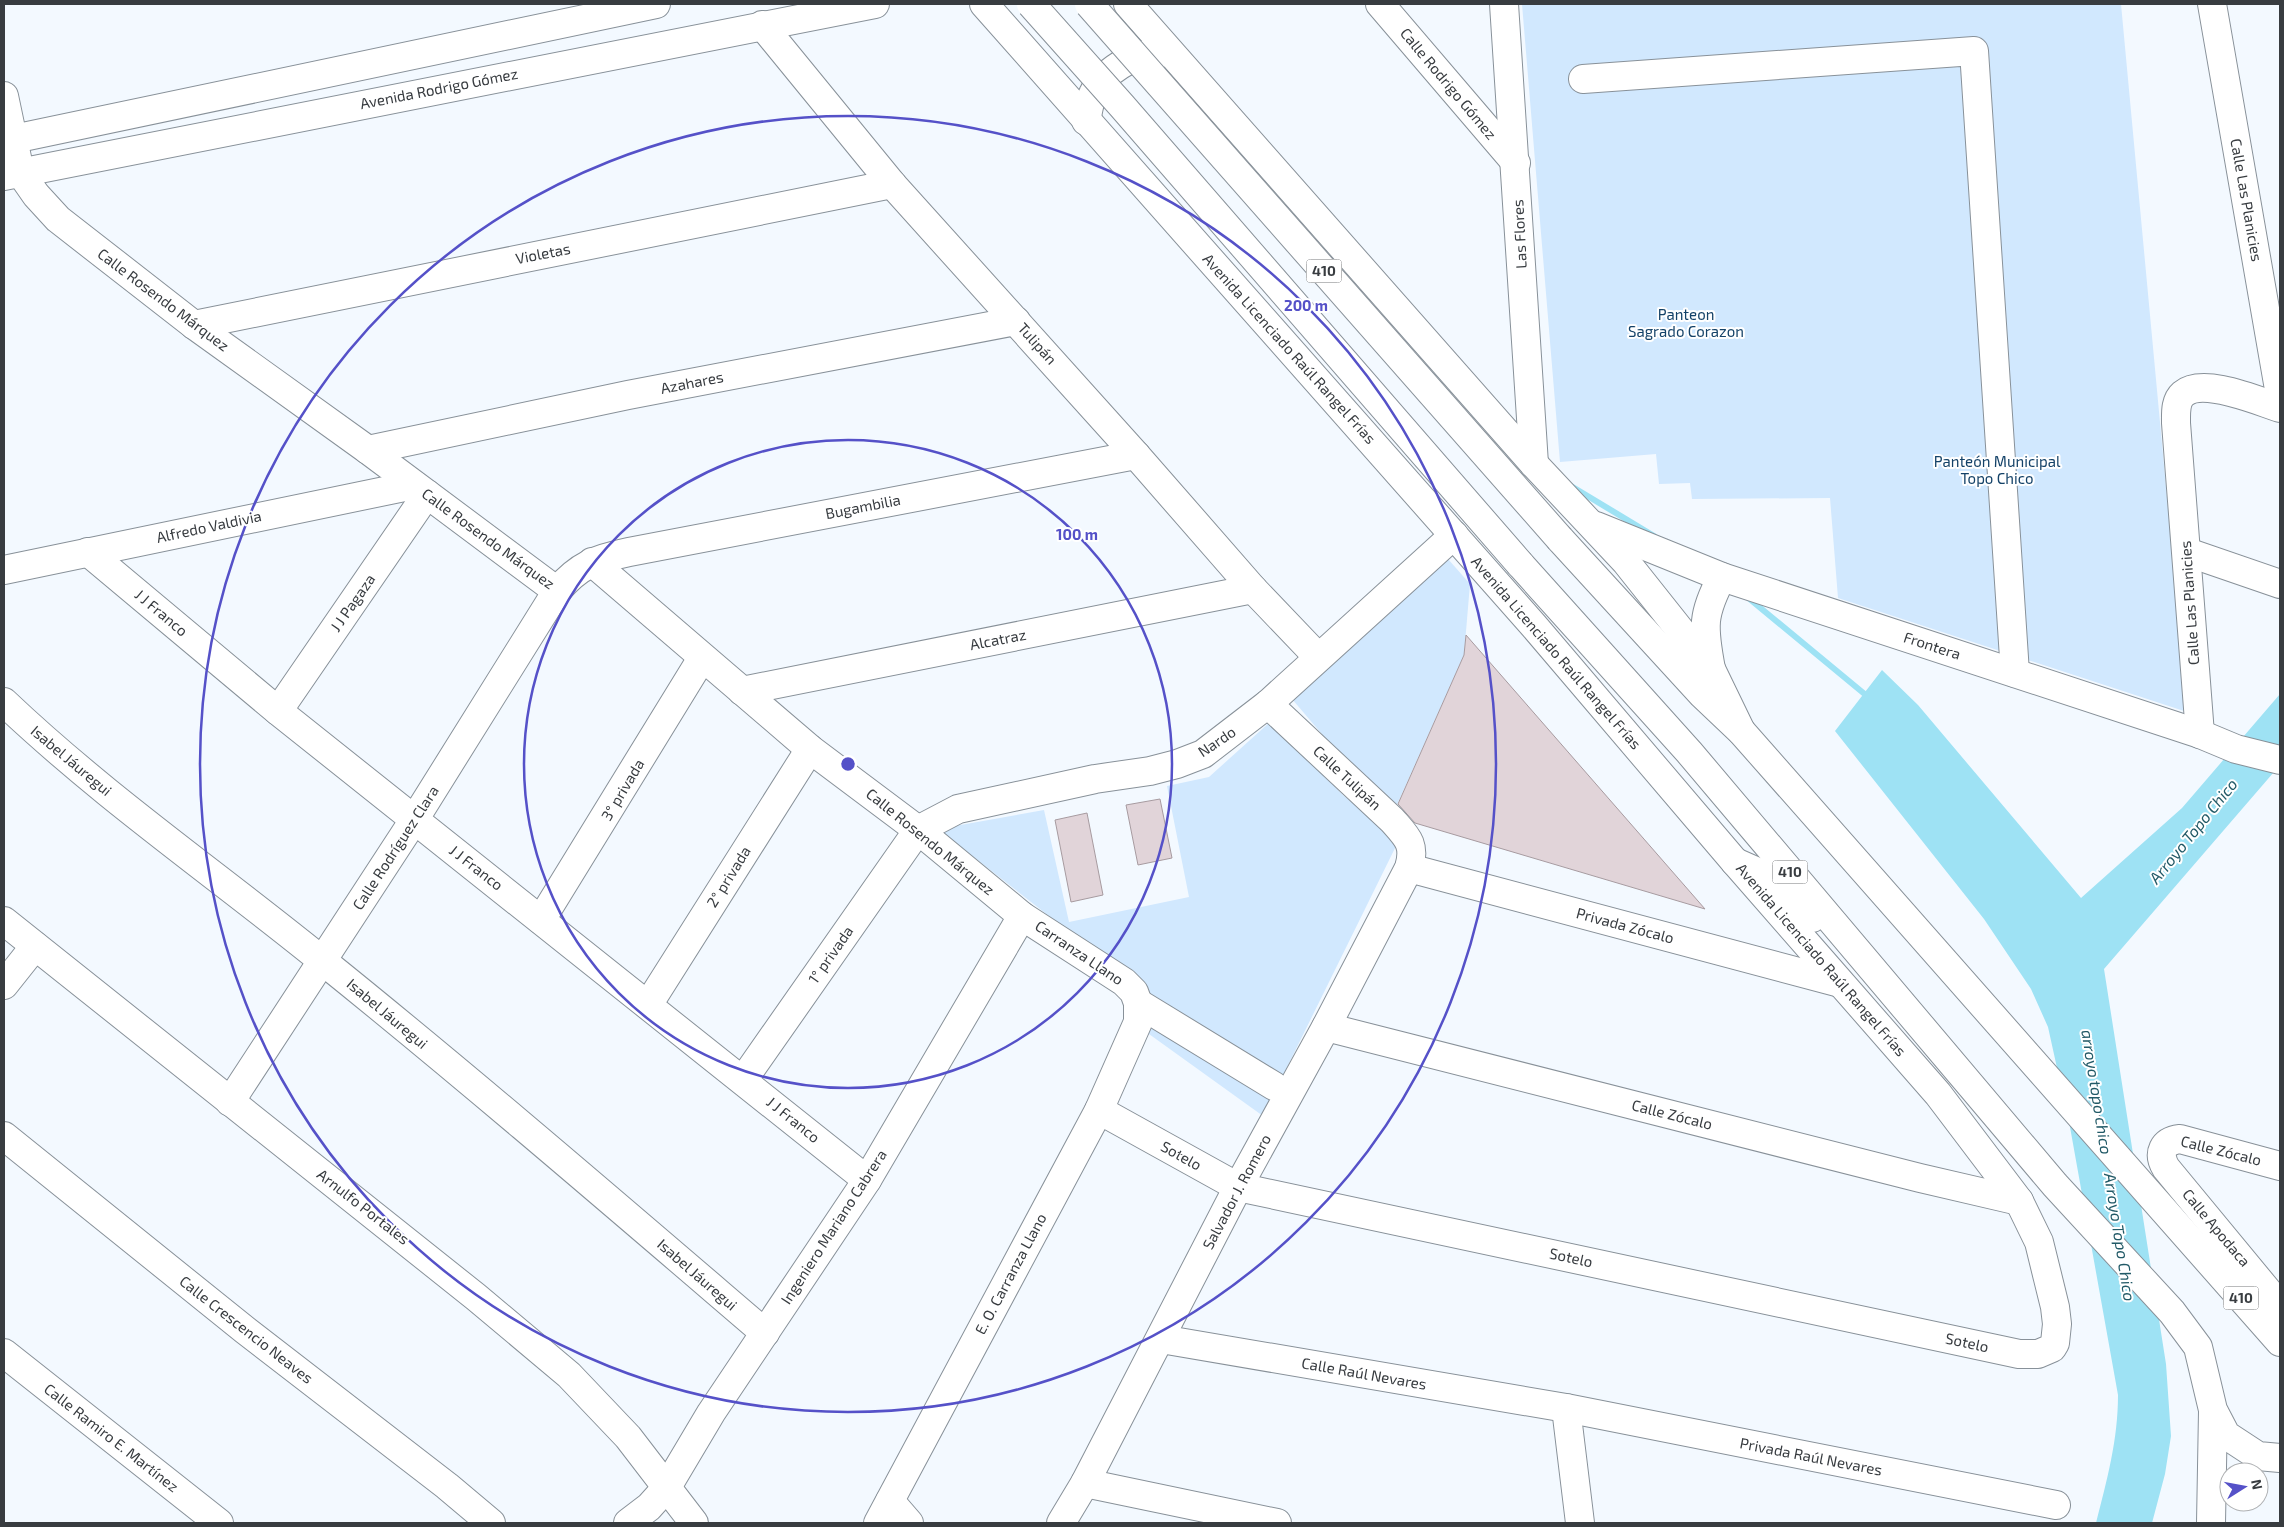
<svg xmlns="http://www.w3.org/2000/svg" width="2284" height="1527" viewBox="0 0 2284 1527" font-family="'Exo 2',sans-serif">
<rect width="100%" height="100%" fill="#f3f9ff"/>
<g fill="#d1e8fe">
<path d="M 1522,4 L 2121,4 L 2187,712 L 1838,598 L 1830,498 L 1692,499 L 1690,483 L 1659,484 L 1656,454 L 1560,462 Z"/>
<path d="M 1448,559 L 1470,584 L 1464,655 L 1392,816 L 1292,699 Z"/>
<path d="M 1270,722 L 1344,796 L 1399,840 L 1263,1116 L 1142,1029 L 1151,996 L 938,829 L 1044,810 L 1069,922 L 1189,897 L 1167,786 L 1209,777 Z"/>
</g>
<path fill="#9ee2f4" d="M 1882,670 L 1918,705 L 2081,898 L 2182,808 L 2280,694 L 2280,765 L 2104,969 L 2166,1364 L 2171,1436 L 2165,1474 L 2152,1523 L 2096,1523 C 2107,1480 2118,1440 2118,1395 L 2070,1127 L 2048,1027 L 2031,989 L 1984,919 L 1835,731 Z"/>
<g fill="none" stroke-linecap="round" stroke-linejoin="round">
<g stroke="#9ee2f4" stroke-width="6">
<path d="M 1571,486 L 1654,536"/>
<path d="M 1746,596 L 1867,696"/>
</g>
</g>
<g fill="#e1d4d9" stroke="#a79ba0">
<path d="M 1466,635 L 1705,909 L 1415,823 L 1398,804 L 1464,655 Z"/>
<path d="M 1160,799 L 1172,858 L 1138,865 L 1126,805 Z"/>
<path d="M 1087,813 L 1103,895 L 1071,902 L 1055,820 Z"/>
</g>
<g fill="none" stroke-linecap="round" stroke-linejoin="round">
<defs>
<g id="minor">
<path d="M 984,4 L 1534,626 L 1735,862 L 1938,1094 L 2019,1201 L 2039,1242 L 2055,1307 L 2057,1324 L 2055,1343 L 2052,1348 L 2038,1354 L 2019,1354 L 1238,1187 L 1099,1110"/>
<path d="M 1128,4 L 1534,464 L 1626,562 L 1711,669 L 1741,731"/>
<path d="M 1380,4 L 1516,163"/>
<path d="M 1504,4 L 1534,464"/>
<path d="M 2212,4 L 2280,395"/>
<path d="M 762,25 L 892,184 L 1136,455 L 1253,589 L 1318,657"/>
<path d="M 1583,79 L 1974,51 L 2015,673"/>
<path d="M 4,96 L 20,172 L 36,195 L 58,219 L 194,325 L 368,450 L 557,591"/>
<path d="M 1086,121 C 1088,113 1089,102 1093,94 C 1103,72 1134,52 1158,54"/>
<path d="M 194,325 L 892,184"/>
<path d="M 368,450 L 628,395 L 1016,321"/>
<path d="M 1596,526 L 1722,577 L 2200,734 L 2236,749 L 2280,760"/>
<path d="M 88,552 L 278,711 L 867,1180"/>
<path d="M 2187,552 L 2280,584"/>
<path d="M 592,562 L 810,749 L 918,830 L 1022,916 L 1124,982 L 1134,992 L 1138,1003 L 1138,1022 L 1099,1110 L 878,1523"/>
<path d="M 4,570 L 414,485"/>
<path d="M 1711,669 C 1703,627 1702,614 1722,577"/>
<path d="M 742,691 L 1253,589"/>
<path d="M 4,702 C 104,797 217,875 324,962 C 473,1082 619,1208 765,1333"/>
<path d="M 278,711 L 427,494"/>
<path d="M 2200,734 L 2176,423 C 2176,413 2175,401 2183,394 C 2203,377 2258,401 2280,408"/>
<path d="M 1409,868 L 1840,983"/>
<path d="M 541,920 L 702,658"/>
<path d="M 4,921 L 476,1297 L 569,1375 L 628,1437 L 694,1523"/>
<path d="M 4,985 L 35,946"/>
<path d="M 1138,1003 L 1274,1086"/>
<path d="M 648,1005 L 810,749"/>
<path d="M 1326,1027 L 1920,1178 L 2019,1201"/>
<path d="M 743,1080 L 918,830 L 958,809 L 1095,779 L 1150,771 L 1177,764 L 1203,754 L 1268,704 L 1454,535"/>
<path d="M 230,1102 L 414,820 L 557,591 C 579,565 596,559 629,552 L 1136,455"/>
<path d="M 4,1136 L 245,1330 L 447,1486 L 491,1523"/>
<path d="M 2280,1166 L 2180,1139 C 2163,1141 2157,1153 2166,1168 L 2280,1306"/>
<path d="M 1161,1339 L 1566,1408 L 2056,1505"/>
<path d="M 4,1353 L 219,1523"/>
<path d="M 1566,1408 L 1580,1523"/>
<path d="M 1085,1483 L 1277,1523"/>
<path d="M 890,1501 L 909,1523"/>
<path d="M 628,1523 L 649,1507 L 667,1487 L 711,1413 L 867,1180 L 1022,916"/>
<path d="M 1061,1523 L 1085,1483 L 1238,1187 L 1326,1027 L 1409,868 C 1416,844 1407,837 1392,820 L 1268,704"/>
</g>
<g id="major">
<path d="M 4,141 L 656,4"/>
<path d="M 4,176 L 875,4"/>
<path d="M 1560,539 L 1702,694 L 1741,731 L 2280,1342"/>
<path d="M 1520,564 L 1689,752 L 2055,1185 L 2172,1312 L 2198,1347 L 2213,1410 L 2226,1435 L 2258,1456 L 2280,1458"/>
<path d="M 1735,862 L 1760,873 L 1812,918"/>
<path d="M 2211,1523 L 2213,1411"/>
</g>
</defs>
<use href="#minor" stroke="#889199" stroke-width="30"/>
<use href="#major" stroke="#889199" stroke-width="30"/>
<use href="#minor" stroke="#fff" stroke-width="28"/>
<use href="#major" stroke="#fff" stroke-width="28"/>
<defs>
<g id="major-bridge">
<path d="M 1031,4 L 1122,106 L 1520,564"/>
<path d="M 1089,4 L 1560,539"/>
</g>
</defs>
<use href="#major-bridge" stroke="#889199" stroke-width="30" stroke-linecap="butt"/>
<use href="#major-bridge" stroke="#fff" stroke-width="28"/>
</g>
<g fill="none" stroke="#5551c8" stroke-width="2.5">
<circle cx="848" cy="764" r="324"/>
<circle cx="848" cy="764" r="648"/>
</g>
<g text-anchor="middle" stroke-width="4" stroke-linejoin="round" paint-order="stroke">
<g fill="#fff" stroke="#747679" stroke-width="1">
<rect x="1306.5" y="259.5" width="35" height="23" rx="4"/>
<rect x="1772.5" y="860.5" width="35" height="23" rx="4"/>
<rect x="2223.5" y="1286.5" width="35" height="23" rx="4"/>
</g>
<g font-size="14" font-weight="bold" fill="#383c40">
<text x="1324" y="276">410</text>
<text x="1790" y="877">410</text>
<text x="2241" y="1303">410</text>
</g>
<g font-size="15" fill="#383c40" stroke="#fff">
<text transform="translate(1448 84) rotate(50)" y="5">Calle Rodrigo Gómez</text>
<text transform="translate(439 89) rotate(-11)" y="5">Avenida Rodrigo Gómez</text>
<text transform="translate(2246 200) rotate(80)" y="5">Calle Las Planicies</text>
<text transform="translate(1520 234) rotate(-93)" y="5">Las Flores</text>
<text transform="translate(543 254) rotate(-11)" y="5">Violetas</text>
<text transform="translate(163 300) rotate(37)" y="5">Calle Rosendo Márquez</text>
<text transform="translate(1037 344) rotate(48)" y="5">Tulipán</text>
<text transform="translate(1289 349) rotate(48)" y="5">Avenida Licenciado Raúl Rangel Frías</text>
<text transform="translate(692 383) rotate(-11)" y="5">Azahares</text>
<text transform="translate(863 507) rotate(-11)" y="5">Bugambilia</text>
<text transform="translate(209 527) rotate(-12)" y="5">Alfredo Valdivia</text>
<text transform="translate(488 539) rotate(36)" y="5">Calle Rosendo Márquez</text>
<text transform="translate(353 603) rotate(-55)" y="5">J J Pagaza</text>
<text transform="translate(2190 603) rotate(-94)" y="5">Calle Las Planicies</text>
<text transform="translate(161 613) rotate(40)" y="5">J J Franco</text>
<text transform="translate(998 640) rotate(-11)" y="5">Alcatraz</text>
<text transform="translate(1932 646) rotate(18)" y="5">Frontera</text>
<text transform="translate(1556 653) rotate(49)" y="5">Avenida Licenciado Raúl Rangel Frías</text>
<text transform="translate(1217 742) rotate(-34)" y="5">Nardo</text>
<text transform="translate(71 761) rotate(40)" y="5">Isabel Jáuregui</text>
<text transform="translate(1347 778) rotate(43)" y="5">Calle Tulipán</text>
<text transform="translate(623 790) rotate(-59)" y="5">3° privada</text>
<text transform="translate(930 842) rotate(39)" y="5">Calle Rosendo Márquez</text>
<text transform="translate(396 848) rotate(-57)" y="5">Calle Rodríguez Clara</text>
<text transform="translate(476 868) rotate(38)" y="5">J J Franco</text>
<text transform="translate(729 877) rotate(-58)" y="5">2° privada</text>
<text transform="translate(1625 926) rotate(15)" y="5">Privada Zócalo</text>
<text transform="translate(1079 953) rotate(34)" y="5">Carranza Llano</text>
<text transform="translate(831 955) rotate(-55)" y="5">1° privada</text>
<text transform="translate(1821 960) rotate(49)" y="5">Avenida Licenciado Raúl Rangel Frías</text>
<text transform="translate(387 1014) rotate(40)" y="5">Isabel Jáuregui</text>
<text transform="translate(1672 1115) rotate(14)" y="5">Calle Zócalo</text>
<text transform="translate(793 1120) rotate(39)" y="5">J J Franco</text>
<text transform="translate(2221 1151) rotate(14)" y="5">Calle Zócalo</text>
<text transform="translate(1181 1156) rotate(29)" y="5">Sotelo</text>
<text transform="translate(1237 1192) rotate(-62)" y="5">Salvador J. Romero</text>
<text transform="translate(363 1207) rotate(38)" y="5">Arnulfo Portales</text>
<text transform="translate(834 1227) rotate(-57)" y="5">Ingeniero Mariano Cabrera</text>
<text transform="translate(2216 1228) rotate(50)" y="5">Calle Apodaca</text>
<text transform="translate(1571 1258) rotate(12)" y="5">Sotelo</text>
<text transform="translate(1011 1274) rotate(-62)" y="5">E. O. Carranza Llano</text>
<text transform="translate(697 1275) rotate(41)" y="5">Isabel Jáuregui</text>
<text transform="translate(246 1330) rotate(38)" y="5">Calle Crescencio Neaves</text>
<text transform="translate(1967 1343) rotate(12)" y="5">Sotelo</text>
<text transform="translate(1364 1374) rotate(10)" y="5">Calle Raúl Nevares</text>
<text transform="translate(111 1438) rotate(38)" y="5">Calle Ramiro E. Martínez</text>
<text transform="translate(1811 1457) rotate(11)" y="5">Privada Raúl Nevares</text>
</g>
<g font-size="15" fill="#144268" stroke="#fff">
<text x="1686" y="320">Panteon<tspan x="1686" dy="17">Sagrado Corazon</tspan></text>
<text x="1997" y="467">Panteón Municipal<tspan x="1997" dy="17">Topo Chico</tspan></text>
</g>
<g font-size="16" font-style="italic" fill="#225a67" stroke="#fff">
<text transform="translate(2193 831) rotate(-51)" y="6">Arroyo Topo Chico</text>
<text transform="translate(2097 1092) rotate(81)" y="6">arroyo topo chico</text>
<text transform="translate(2120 1237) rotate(81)" y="6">Arroyo Topo Chico</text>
</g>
</g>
<circle cx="848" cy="764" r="8" fill="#5551c8" stroke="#fff" stroke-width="2.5"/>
<g font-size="15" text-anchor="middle" font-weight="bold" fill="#5551c8" stroke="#fff" stroke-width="4" stroke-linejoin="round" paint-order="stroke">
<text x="1306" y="311">200 m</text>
<text x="1077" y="540">100 m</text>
</g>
<rect width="2284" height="1527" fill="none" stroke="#383c40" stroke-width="10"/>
<g transform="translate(2244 1487) rotate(79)"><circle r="24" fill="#ffffff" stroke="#afb1b3"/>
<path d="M0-4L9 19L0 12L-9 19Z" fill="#5551c8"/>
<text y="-8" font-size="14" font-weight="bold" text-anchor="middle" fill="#383c40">N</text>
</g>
</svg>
